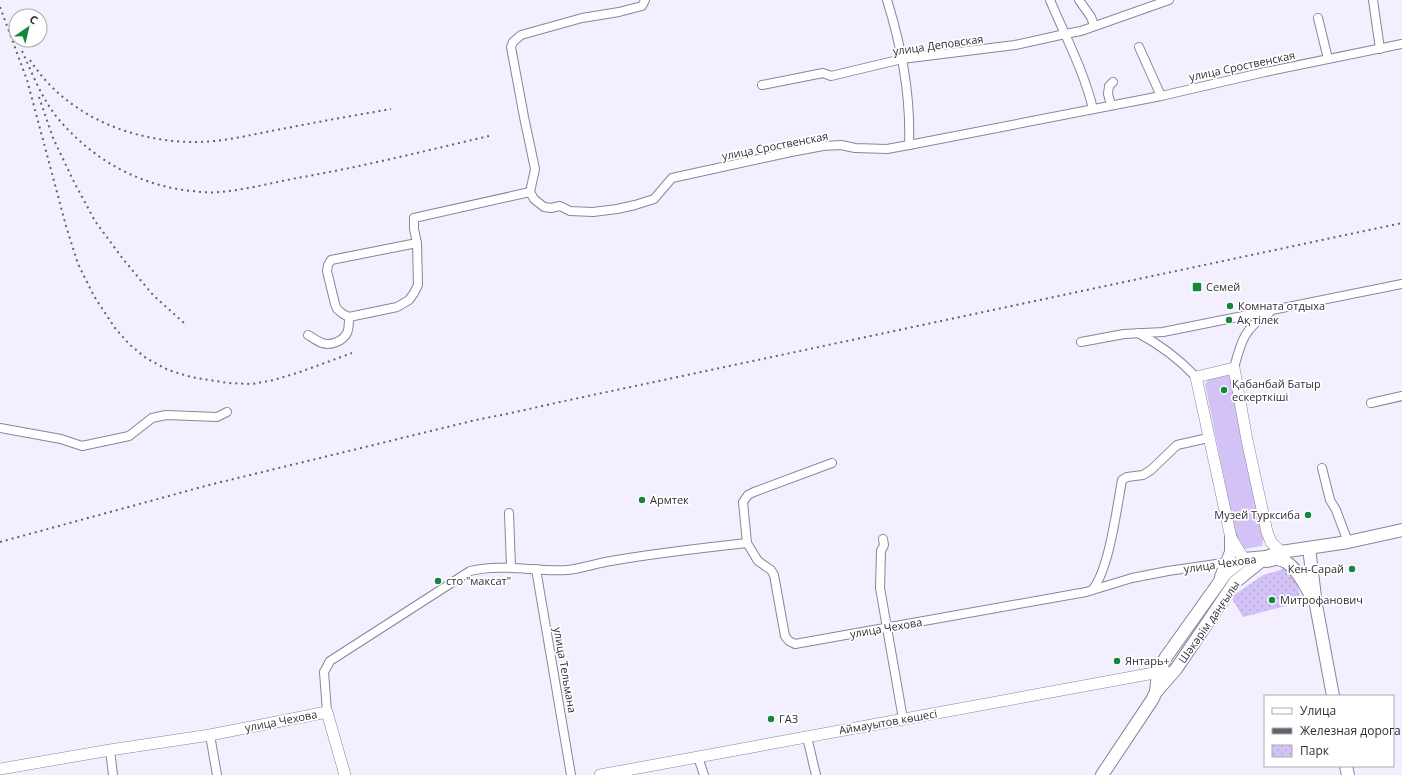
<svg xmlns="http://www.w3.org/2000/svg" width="1402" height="775" viewBox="0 0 1402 775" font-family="'Open Sans',sans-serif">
<defs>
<pattern id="park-dots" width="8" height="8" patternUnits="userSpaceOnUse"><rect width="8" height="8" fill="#d3c2f6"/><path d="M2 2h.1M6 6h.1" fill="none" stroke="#b5a7d4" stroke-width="1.8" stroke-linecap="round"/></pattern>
</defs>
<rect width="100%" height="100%" fill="#f3effe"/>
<path fill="#d3c2f6" d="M 1227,375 L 1234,381 L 1264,536 L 1262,546 L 1244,549 L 1237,542 L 1205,384 L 1211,377 Z"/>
<path fill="url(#park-dots)" d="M 1294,566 L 1301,602 L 1243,617 L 1231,597 L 1263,575 Z"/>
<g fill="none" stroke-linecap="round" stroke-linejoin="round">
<defs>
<g id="street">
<path d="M 887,0 C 902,48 911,95 909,145"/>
<path d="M 1050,0 C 1065,36 1084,71 1093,109"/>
<path d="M 1079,0 L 1091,17 L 1094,25"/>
<path d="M 1373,0 L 1380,49"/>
<path d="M 1318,18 L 1328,59"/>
<path d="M 1139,47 L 1161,96"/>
<path d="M 762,85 L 823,73 L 831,76 L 902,59 L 1015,45 L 1065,34 L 1081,31 L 1169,0"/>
<path d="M 1111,105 L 1108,94 L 1109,86 L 1113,82"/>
<path d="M 530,192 L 534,199 L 544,207 L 551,208 L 560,206 L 570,211 L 593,212 L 617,209 L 635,205 L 654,199 L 672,178 L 791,152 L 823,146 L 841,145 L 855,148 L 887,149 L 909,145 L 1161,96 L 1265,72 L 1402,44"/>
<path d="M 417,243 L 331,260 L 328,265 L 327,271 L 335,304 L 337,309 L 343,314 L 349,317 L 397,307 L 409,300 L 414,293 L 418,285 L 417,243 L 414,229 L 414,218 L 530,192 L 535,169 L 524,117 L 511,47 L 513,42 L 521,35 L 582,18 L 619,12 L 642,6 L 645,0"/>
<path d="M 1138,333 C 1159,344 1179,359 1196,377"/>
<path d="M 308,335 C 313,338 317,341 322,343 C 331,346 343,341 347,333 C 349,329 349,322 349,317"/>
<path d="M 1081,342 L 1124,334 L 1163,332 L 1402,284"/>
<path d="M 1234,368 C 1241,342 1244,328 1269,313"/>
<path d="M 1371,403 L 1402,396"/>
<path d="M 0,428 L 61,439 L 82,446 L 129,436 L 152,418 L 166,415 L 217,417 L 227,412"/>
<path d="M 832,463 L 754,492 L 748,495 L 743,502 L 747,543 L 758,561 L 771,570 L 774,575 L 785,636 L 789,641 L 795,644 L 1086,592 L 1132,578 L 1168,571 L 1230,562"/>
<path d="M 1322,468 L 1330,500 L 1336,510 L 1348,542"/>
<path d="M 509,513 L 511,567"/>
<path d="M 883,539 L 884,545 L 881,551 L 880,588 L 903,719"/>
<path d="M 536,569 L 571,775"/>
<path d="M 1092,590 C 1109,571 1117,507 1122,480 L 1127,477 L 1143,475 L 1151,470 L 1177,445 L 1208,438"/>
<path d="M 327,712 L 324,672 L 330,661 L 470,571 C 502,563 534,572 567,570 C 581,569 597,563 611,561 C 656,553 702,548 747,543"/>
<path d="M 210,735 L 217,775"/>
<path d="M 807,737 L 816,775"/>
<path d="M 110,750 L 113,775"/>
<path d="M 698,757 L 704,775"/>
</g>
<g id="secondary">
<path d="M 1251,562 L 1244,559 L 1231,538 L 1196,377 L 1234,368 L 1247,440 L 1267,532 L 1271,542 L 1281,552"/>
<path d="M 0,769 L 110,750 L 210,735 L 327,712 L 345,775"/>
<path d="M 600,775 L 1165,671"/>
</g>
<g id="primary">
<path d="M 1309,548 L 1316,605 L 1333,696"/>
<path d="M 1266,561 C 1269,561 1273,559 1276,559 C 1293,559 1305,585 1312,598"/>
<path d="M 1221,577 L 1231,552 L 1231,538"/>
<path d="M 1156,692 L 1158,673 L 1166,657 L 1226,573 L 1244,559 L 1266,557 L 1281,552 L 1348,542 L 1402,530"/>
<path d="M 1346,766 L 1348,775"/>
<path d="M 1102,775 L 1152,700 L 1156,692 L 1176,669 L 1235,582 L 1266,557"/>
</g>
</defs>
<use href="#street" stroke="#8b849b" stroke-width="10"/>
<use href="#secondary" stroke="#8b849b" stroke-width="12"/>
<use href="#primary" stroke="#8b849b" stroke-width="14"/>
<use href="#street" stroke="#fff" stroke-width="8"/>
<use href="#secondary" stroke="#fff" stroke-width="11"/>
<use href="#primary" stroke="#fff" stroke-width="12"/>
<g stroke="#64616c" stroke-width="2" stroke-dasharray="2 4" stroke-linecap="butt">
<path d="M 0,7 L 27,80 L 66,226 L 78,264 L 94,296 L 115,328 L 130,345 L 146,358 L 168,370 L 191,377 L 228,383 L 252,384 L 274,380 L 300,372 L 352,353"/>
<path d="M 22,51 C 33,75 43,102 61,122 C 95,161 141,186 192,191 C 201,192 210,193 219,192 C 245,190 271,183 297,178 C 361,167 425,151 489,136"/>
<path d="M 30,60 C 67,117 134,143 200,142 C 229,141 258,133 287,128 C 322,121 357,115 391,109"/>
<path d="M 39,97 L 53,138 L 74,182 L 95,221 L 123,259 L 153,295 L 184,323"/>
<path d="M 0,542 L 209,485 L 476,420 L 511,413 L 560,402 L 1402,223"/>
</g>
</g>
<g fill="#15863e" stroke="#fff" stroke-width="1.5">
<rect x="1192" y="282" width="10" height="10" rx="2"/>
<circle cx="1230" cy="306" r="4"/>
<circle cx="1229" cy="320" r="4"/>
<circle cx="1224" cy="390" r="4"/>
<circle cx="642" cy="500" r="4"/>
<circle cx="1308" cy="515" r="4"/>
<circle cx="1352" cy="569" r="4"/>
<circle cx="438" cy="581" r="4"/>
<circle cx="1272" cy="600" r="4"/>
<circle cx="1117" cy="661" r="4"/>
<circle cx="771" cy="719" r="4"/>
</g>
<g text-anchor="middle" stroke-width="3.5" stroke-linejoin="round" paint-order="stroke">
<g font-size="11" fill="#302d37" stroke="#fff">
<text transform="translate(938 45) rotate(-8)" y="4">улица Деповская</text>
<text transform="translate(1242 66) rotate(-12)" y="4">улица Сроственская</text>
<text transform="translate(775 146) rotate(-11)" y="4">улица Сроственская</text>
<text transform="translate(1220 564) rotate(-8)" y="4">улица Чехова</text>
<text transform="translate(1209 622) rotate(-55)" y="4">Шәкәрім даңғылы</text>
<text transform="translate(886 628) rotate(-10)" y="4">улица Чехова</text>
<text transform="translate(565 670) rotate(80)" y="4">улица Тельмана</text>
<text transform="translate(281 721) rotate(-11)" y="4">улица Чехова</text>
<text transform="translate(888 722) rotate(-10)" y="4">Аймауытов көшесі</text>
</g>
<g font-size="11" fill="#302d37" stroke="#fff" text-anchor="start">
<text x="1206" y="291">Семей</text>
<text x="1238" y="310">Комната отдыха</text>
<text x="1237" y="324">Ақ тілек</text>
<text x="1232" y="388">Қабанбай Батыр<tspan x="1232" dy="13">ескерткіші</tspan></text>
<text x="650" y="504">Армтек</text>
<text x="1300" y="519" text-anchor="end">Музей Турксиба</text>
<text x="1344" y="573" text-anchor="end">Кен-Сарай</text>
<text x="446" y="585">сто "максат"</text>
<text x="1280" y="604">Митрофанович</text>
<text x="1125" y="665">Янтарь+</text>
<text x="779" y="723">ГАЗ</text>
</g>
</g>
<rect x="1264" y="695" width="130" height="72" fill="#ffffff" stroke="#acabaf"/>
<rect x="1272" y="708" width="20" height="6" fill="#ffffff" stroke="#acabaf"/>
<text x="1300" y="715" font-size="12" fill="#302d37">Улица</text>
<rect x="1272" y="728" width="20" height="6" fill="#64616c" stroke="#acabaf"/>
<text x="1300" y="735" font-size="12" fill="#302d37">Железная дорога</text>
<rect x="1272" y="745" width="20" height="12" fill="url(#park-dots)" stroke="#acabaf"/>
<text x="1300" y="755" font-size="12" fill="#302d37">Парк</text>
<g transform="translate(28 28) rotate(34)"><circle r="19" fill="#ffffff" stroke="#acabaf"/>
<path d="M0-3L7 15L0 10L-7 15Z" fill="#15863e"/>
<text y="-6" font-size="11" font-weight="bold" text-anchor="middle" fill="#302d37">С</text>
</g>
</svg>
